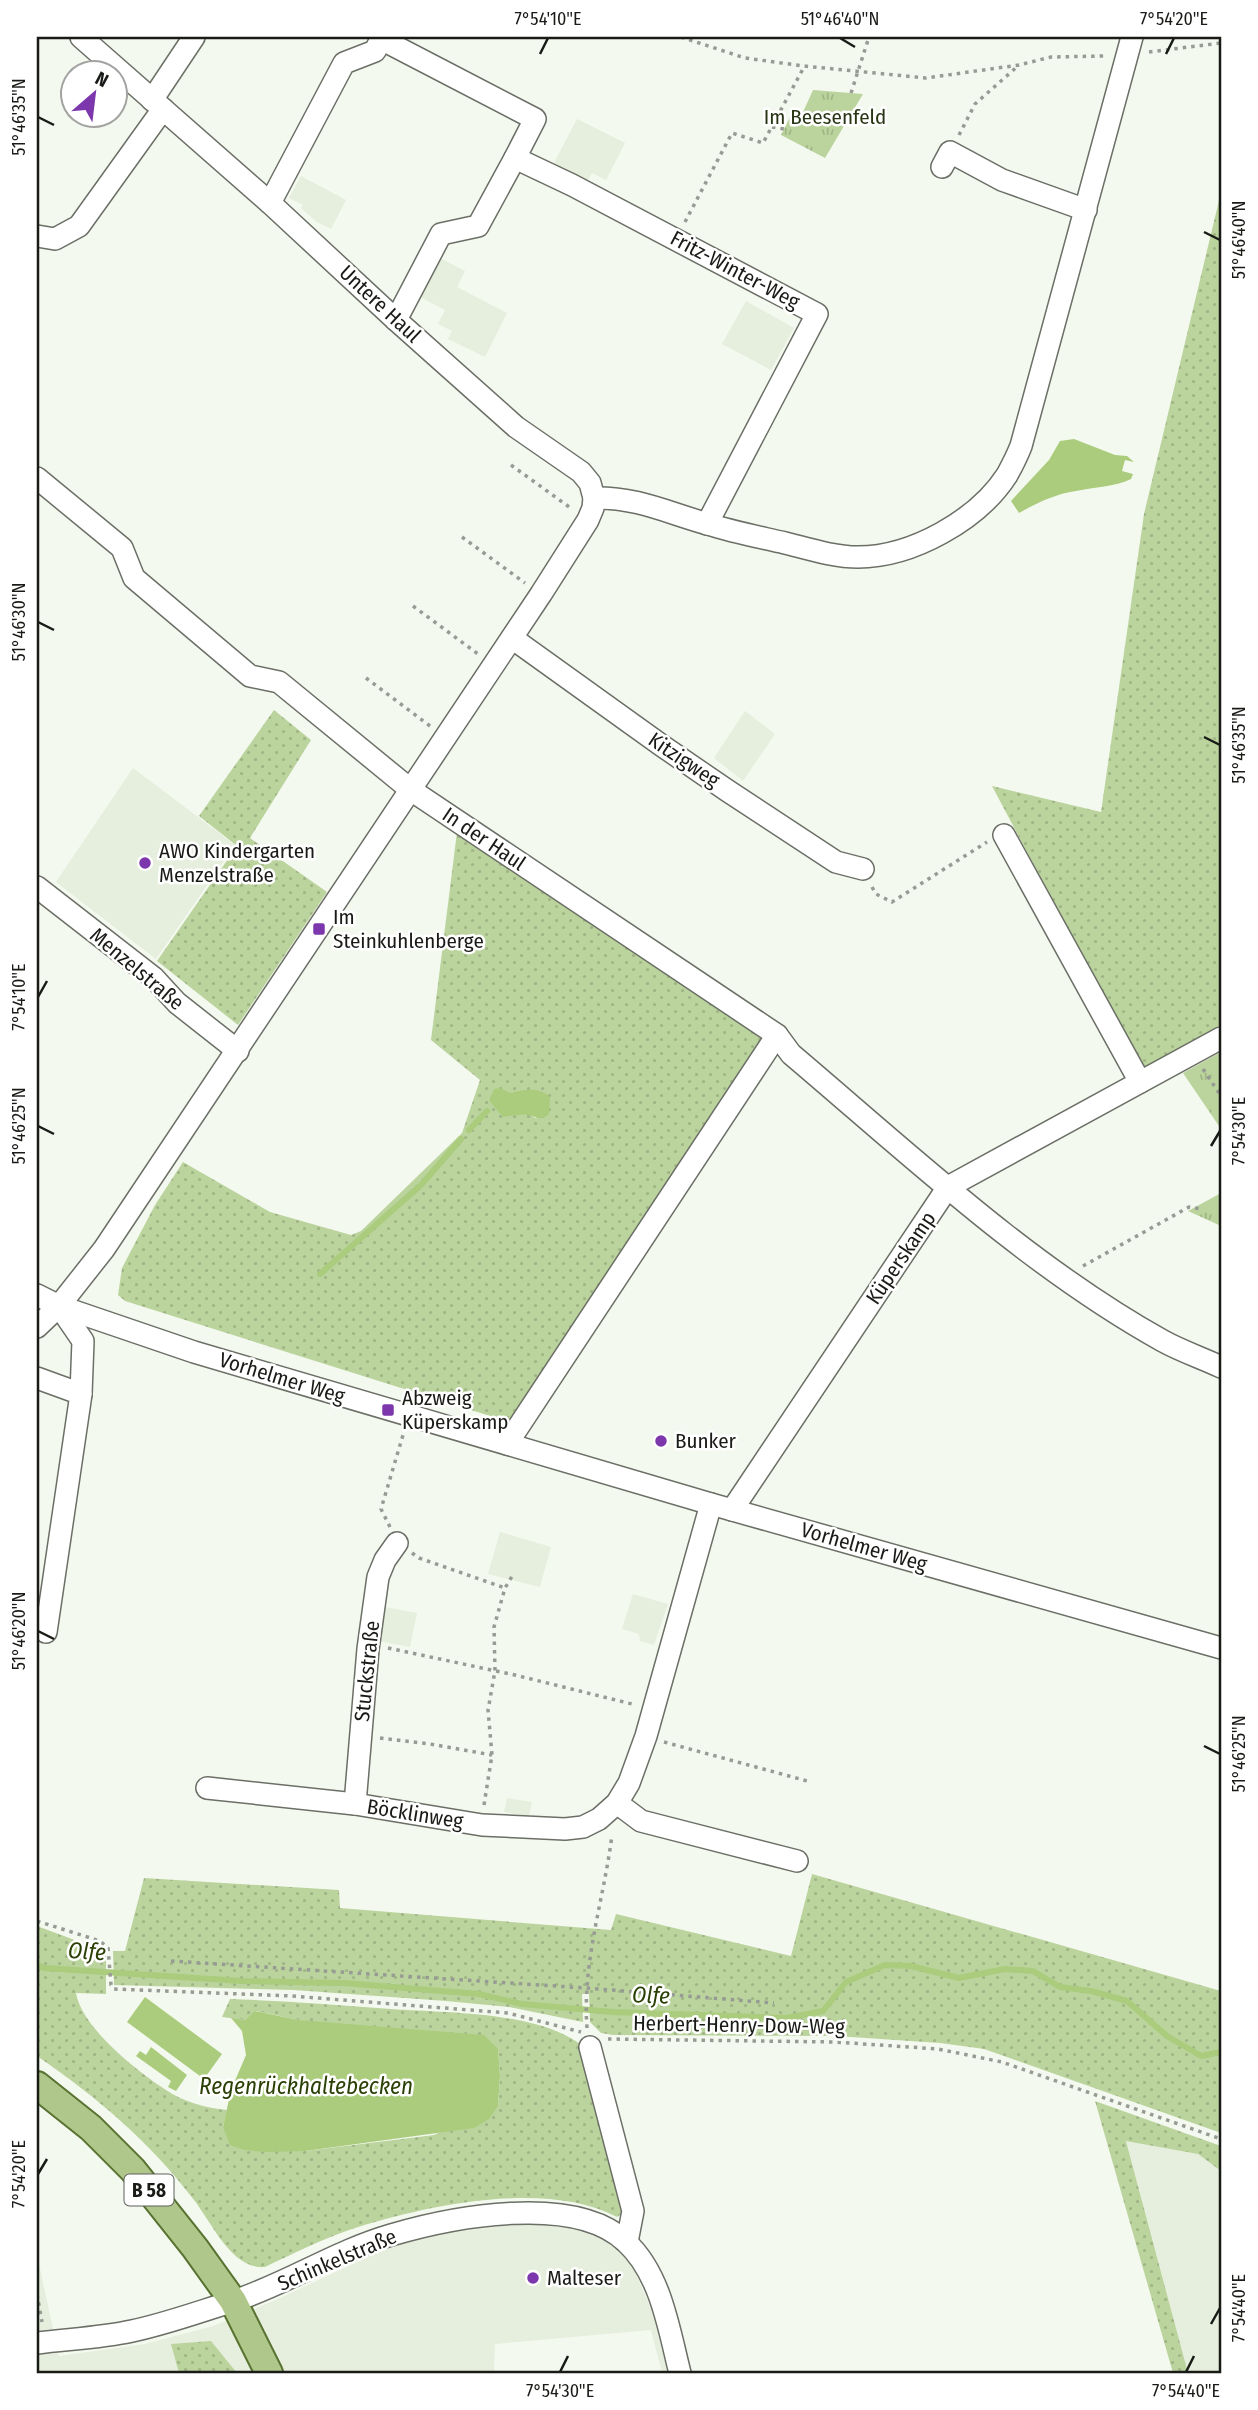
<svg xmlns="http://www.w3.org/2000/svg" width="1258" height="2410" viewBox="0 0 1258 2410" font-family="'Fira Sans Condensed',sans-serif">
<defs>
<pattern id="grass-dots" width="8" height="8" patternUnits="userSpaceOnUse" patternTransform="scale(1.75)"><rect width="8" height="8" fill="#bbd49d"/><path d="M2 2h.1M6 6h.1" fill="none" stroke="#a0b586" stroke-width="1.8" stroke-linecap="round"/></pattern>
<pattern id="park-tufts" width="24" height="20" patternUnits="userSpaceOnUse" patternTransform="scale(1.75)"><rect width="24" height="20" fill="#bbd49d"/><path d="M3 7l-1-3M5 7V3M7 7l1-3M15 17l-1-3M17 17v-4M19 17l1-3" fill="none" stroke="#a0b586"/></pattern>
</defs>
<rect width="100%" height="100%" fill="#f4f9ef"/>
<g fill="#e6eedd">
<path d="M 577,119 L 625,143 L 606,180 L 592,173 L 588,180 L 554,163 Z"/>
<path d="M 301,176 L 346,200 L 331,229 L 317,222 L 301,208 L 303,205 L 289,198 Z"/>
<path d="M 438,257 L 465,271 L 457,287 L 507,313 L 485,357 L 448,339 L 452,331 L 438,324 L 445,310 L 418,296 Z"/>
<path d="M 746,301 L 794,328 L 771,370 L 722,344 Z"/>
<path d="M 745,711 L 775,734 L 743,781 L 714,758 Z"/>
<path d="M 133,768 L 235,845 L 156,959 L 56,882 Z"/>
<path d="M 500,1532 L 551,1547 L 540,1587 L 488,1574 Z"/>
<path d="M 633,1594 L 668,1604 L 654,1645 L 640,1641 L 639,1634 L 622,1629 Z"/>
<path d="M 385,1607 L 417,1613 L 410,1647 L 378,1641 Z"/>
<path d="M 507,1798 L 532,1802 L 529,1816 L 504,1812 Z"/>
<path d="M 1126,2140 L 1198,2154 L 1221,2171 L 1221,2373 L 1188,2373 Z"/>
<path d="M 529,2223 L 574,2228 L 594,2234 L 616,2246 L 635,2271 L 652,2312 L 668,2373 L 662,2373 L 651,2330 L 495,2344 L 494,2373 L 37,2373 L 37,2255 L 59,2356 L 145,2344 L 213,2326 L 278,2299 L 391,2246 L 455,2232 Z"/>
</g>
<g fill="url(#grass-dots)" fill-rule="evenodd">
<path d="M 1221,192 L 1221,1025 L 1142,1069 L 992,786 L 1101,812 L 1144,514 Z"/>
<path d="M 274,710 L 311,740 L 250,838 L 327,892 L 238,1025 L 157,961 L 237,846 L 199,816 Z"/>
<path d="M 457,832 L 767,1038 L 512,1423 L 125,1301 L 118,1295 L 122,1268 L 155,1205 L 183,1162 L 270,1212 L 351,1235 L 361,1231 L 462,1133 L 480,1080 L 431,1040 ZM 515,1092 L 537,1119 L 529,1114 L 503,1116 L 489,1101 Z"/>
<path d="M 812,1874 L 1221,1991 L 1221,2133 L 984,2049 L 940,2043 L 836,2036 L 613,2035 L 601,2033 L 590,2022 L 589,1994 L 582,1994 L 583,2022 L 509,2007 L 446,2001 L 294,1990 L 114,1985 L 113,1951 L 125,1951 L 144,1878 L 339,1890 L 340,1908 L 611,1930 L 616,1914 L 791,1956 Z"/>
<path d="M 37,1926 L 99,1949 L 106,1956 L 106,1994 L 76,1993 C 82,2028 137,2071 166,2090 C 184,2102 206,2108 227,2110 L 223,2127 L 244,2150 L 305,2151 L 434,2135 L 498,2106 L 500,2075 L 498,2049 L 299,2020 L 256,2011 L 245,2020 L 222,2017 L 230,1999 C 284,2001 338,2005 391,2009 C 447,2013 540,2011 584,2047 L 623,2213 L 617,2217 C 545,2179 423,2206 349,2230 C 320,2240 292,2254 265,2267 C 232,2270 212,2223 194,2200 C 148,2140 99,2099 37,2056 Z"/>
<path d="M 1095,2101 L 1221,2146 L 1221,2171 L 1198,2154 L 1126,2141 L 1188,2373 L 1173,2373 Z"/>
<path d="M 211,2341 L 237,2373 L 179,2373 L 171,2344 Z"/>
</g>
<g fill="url(#park-tufts)">
<path d="M 813,90 L 863,94 L 825,158 L 781,135 L 790,117 L 799,121 Z"/>
<path d="M 1221,1052 L 1221,1129 L 1183,1073 Z"/>
<path d="M 1221,1193 L 1221,1226 L 1188,1211 Z"/>
</g>
<g fill="#aacc7c">
<path d="M 1074,439 L 1115,455 L 1127,456 L 1134,462 L 1125,460 L 1122,471 L 1133,474 L 1131,479 C 1114,487 1095,487 1076,491 C 1055,494 1037,503 1019,513 L 1011,501 L 1049,460 L 1060,441 Z"/>
<path d="M 500,1088 L 510,1093 C 524,1090 537,1086 550,1097 L 549,1114 C 540,1122 537,1116 527,1115 C 520,1114 511,1116 503,1117 L 489,1101 L 494,1089 Z"/>
<path d="M 145,1997 L 222,2054 L 204,2079 L 127,2022 Z"/>
<path d="M 255,2011 L 299,2020 L 484,2035 L 498,2049 L 500,2075 L 498,2106 L 489,2119 L 474,2128 L 305,2151 L 266,2152 L 244,2150 L 230,2145 L 223,2127 L 231,2090 L 246,2055 L 242,2031 L 231,2018 L 245,2020 Z"/>
<path d="M 151,2047 L 187,2075 L 176,2091 L 168,2087 L 171,2081 L 136,2056 L 140,2051 L 146,2055 Z"/>
</g>
<g fill="none" stroke-linecap="round" stroke-linejoin="round">
<g stroke="#aacc7c" stroke-width="6">
<path d="M 469,1130 L 487,1111"/>
<path d="M 320,1274 L 421,1185 L 461,1139"/>
<path d="M 37,1965 L 44,1968 L 241,1981 L 344,1983 L 479,1994 L 522,2004 L 613,2012 L 787,2018 L 823,2011 L 846,1982 L 885,1965 L 911,1966 L 959,1978 L 1005,1969 L 1033,1971 L 1060,1987 L 1091,1991 L 1127,2001 L 1167,2036 L 1201,2056 L 1221,2052"/>
</g>
<defs>
<g id="minor">
<path d="M 152,100 L 194,37"/>
<path d="M 942,167 L 950,152 L 1002,180 L 1086,210"/>
<path d="M 270,203 L 344,63 L 375,51 L 381,39 L 535,119 L 515,158"/>
<path d="M 37,236 L 55,239 L 79,226 L 163,109"/>
<path d="M 396,320 L 441,234 L 478,226 L 515,158 L 572,185 L 817,314 L 707,524"/>
<path d="M 37,478 L 122,548 L 134,578 L 250,676 L 279,682 L 411,790 L 777,1035 L 791,1054 C 908,1153 1028,1266 1163,1341 C 1181,1351 1202,1358 1221,1367"/>
<path d="M 594,498 C 637,497 668,513 708,524 C 733,532 759,537 785,543 C 809,549 834,557 858,557 C 912,557 978,520 1007,475 C 1012,466 1017,456 1021,446 L 1132,37"/>
<path d="M 512,638 L 661,745 L 728,791 L 836,862 L 863,869"/>
<path d="M 1004,835 L 1140,1082"/>
<path d="M 37,887 L 154,978 L 177,1003 L 238,1051"/>
<path d="M 37,1295 L 59,1306 L 194,1352 L 711,1504 L 1221,1648"/>
<path d="M 59,1306 L 83,1341 L 81,1394"/>
<path d="M 37,1327 L 59,1306 L 104,1249 L 541,594 L 588,520 L 593,508 L 594,498 L 590,483 L 581,472 L 516,427 L 396,320 L 270,203 L 81,37"/>
<path d="M 37,1378 L 81,1394 L 46,1632"/>
<path d="M 507,1444 L 777,1035"/>
<path d="M 732,1510 L 948,1187 L 1221,1038"/>
<path d="M 207,1788 L 355,1804 L 482,1825 L 565,1829 L 583,1827 L 599,1819 L 617,1803 L 629,1783 L 646,1736 L 711,1504"/>
<path d="M 617,1803 L 641,1821 L 797,1861"/>
<path d="M 355,1804 L 368,1649 L 378,1577 L 385,1560 L 397,1543"/>
<path d="M 590,2047 L 633,2211 L 627,2242"/>
<path d="M 37,2343 C 68,2339 101,2338 132,2331 C 166,2324 201,2311 234,2301 C 288,2283 336,2251 391,2235 C 452,2217 575,2193 626,2242 C 661,2274 669,2330 680,2373"/>
</g>
<path id="major" d="M 37,2085 L 91,2128 L 133,2170 L 195,2248 L 233,2301 L 269,2373"/>
</defs>
<use href="#minor" stroke="#6b6f66" stroke-width="24"/>
<use href="#major" stroke="#587230" stroke-width="30"/>
<g stroke="#979b94" stroke-width="3.5" stroke-dasharray="3.5 5" stroke-linecap="butt">
<path d="M 681,37 L 745,58 L 804,66 L 926,78 L 1019,65 L 1051,57 L 1106,56"/>
<path d="M 1149,52 L 1221,43"/>
<path d="M 851,93 L 869,37"/>
<path d="M 772,127 L 784,129"/>
<path d="M 959,135 L 975,104 L 1019,65"/>
<path d="M 685,222 L 732,133 L 763,143 L 804,67"/>
<path d="M 511,465 L 572,509"/>
<path d="M 462,537 L 525,583"/>
<path d="M 413,606 L 478,654"/>
<path d="M 366,678 L 430,726"/>
<path d="M 872,887 L 876,894 L 892,902 L 987,842"/>
<path d="M 1203,1069 L 1221,1096"/>
<path d="M 1083,1266 L 1189,1207 L 1201,1209"/>
<path d="M 390,1527 L 381,1509 L 403,1435"/>
<path d="M 412,1553 L 419,1558 L 505,1588"/>
<path d="M 388,1648 L 515,1675 L 636,1705"/>
<path d="M 380,1738 L 430,1744 L 492,1755"/>
<path d="M 664,1742 L 811,1782"/>
<path d="M 484,1805 L 492,1755 L 488,1710 L 495,1671 L 494,1627 L 505,1588 L 514,1573"/>
<path d="M 37,1921 L 100,1941 L 108,1948 L 111,1985 L 114,1989 L 292,1996 L 508,2013 L 581,2032"/>
<path d="M 171,1961 L 586,1988 L 774,2003"/>
<path d="M 587,2028 C 582,1962 604,1899 612,1835"/>
<path d="M 608,2039 L 835,2042 L 938,2049 L 1002,2062 L 1221,2139"/>
<path d="M 37,2294 L 42,2322"/>
</g>
<use href="#minor" stroke="#fff" stroke-width="21"/>
<use href="#major" stroke="#afc78b" stroke-width="26"/>
</g>
<path fill="none" stroke="#191b17" stroke-width="2.5" d="M 840,38 L 855,47M 540,54 L 548,38M 1166,54 L 1174,38M 38,117 L 54,125M 1204,232 L 1220,240M 38,622 L 54,630M 1204,737 L 1220,745M 38,997 L 47,981M 38,1126 L 54,1134M 1211,1146 L 1220,1131M 38,1631 L 54,1639M 1204,1746 L 1220,1754M 38,2174 L 47,2159M 1211,2324 L 1220,2308M 560,2372 L 568,2356M 1186,2372 L 1194,2356"/>
<g fill="#7b37ab" stroke="#fff" stroke-width="2.5">
<circle cx="145" cy="863" r="7"/>
<rect x="312" y="922" width="14" height="14" rx="3.5"/>
<rect x="381" y="1403" width="14" height="14" rx="3.5"/>
<circle cx="661" cy="1441" r="7"/>
<circle cx="533" cy="2278" r="7"/>
</g>
<g text-anchor="middle" stroke-width="5" stroke-linejoin="round" paint-order="stroke">
<rect fill="#fff" stroke="#5e5f5d" stroke-width="2" x="124.5" y="2174.5" width="49" height="31" rx="5"/>
<g font-size="19" font-weight="bold" fill="#191b17">
<text x="149" y="2197">B 58</text>
</g>
<g font-size="21" fill="#273514" stroke="#fff">
<text x="825" y="124">Im Beesenfeld</text>
</g>
<g font-size="21" fill="#191b17" stroke="#fff">
<text transform="translate(735 270) rotate(28)" y="7">Fritz-Winter-Weg</text>
<text transform="translate(380 304) rotate(43)" y="7">Untere Haul</text>
<text transform="translate(684 760) rotate(34)" y="7">Kitzigweg</text>
<text transform="translate(484 839) rotate(34)" y="7">In der Haul</text>
<text transform="translate(137 969) rotate(40)" y="7">Menzelstraße</text>
<text transform="translate(901 1258) rotate(-56)" y="7">Küperskamp</text>
<text transform="translate(282 1378) rotate(17)" y="7">Vorhelmer Weg</text>
<text transform="translate(864 1547) rotate(16)" y="7">Vorhelmer Weg</text>
<text transform="translate(367 1671) rotate(-84)" y="7">Stuckstraße</text>
<text transform="translate(415 1814) rotate(9)" y="7">Böcklinweg</text>
<text transform="translate(739 2025) rotate(1)" y="7">Herbert-Henry-Dow-Weg</text>
<text transform="translate(337 2260) rotate(-23)" y="7">Schinkelstraße</text>
</g>
<g font-size="21" fill="#191b17" stroke="#fff" text-anchor="start">
<text x="159" y="858">AWO Kindergarten<tspan x="159" dy="24">Menzelstraße</tspan></text>
<text x="333" y="924">Im<tspan x="333" dy="24">Steinkuhlenberge</tspan></text>
<text x="402" y="1405">Abzweig<tspan x="402" dy="24">Küperskamp</tspan></text>
<text x="675" y="1448">Bunker</text>
<text x="547" y="2285">Malteser</text>
</g>
<g font-size="23" font-style="italic" fill="#2b4004" stroke="#fff">
<text transform="translate(87 1951) rotate(4)" y="8">Olfe</text>
<text transform="translate(651 1995) rotate(2)" y="8">Olfe</text>
<text x="306" y="2094">Regenrückhaltebecken</text>
</g>
</g>
<rect width="1258" height="2410" fill="none" stroke="#ffffff" stroke-width="77"/>
<g transform="translate(94 94) rotate(28)"><circle r="33" fill="#ffffff" stroke="#a3a4a2" stroke-width="2"/>
<path d="M0-5L12 26L0 18L-12 26Z" fill="#7b37ab"/>
<text y="-10" font-size="19" font-weight="bold" text-anchor="middle" fill="#191b17">N</text>
</g>
<rect x="38" y="38" width="1182" height="2334" fill="none" stroke="#191b17" stroke-width="2.5"/>
<g font-size="18" text-anchor="middle" fill="#191b17">
<text x="548" y="25">7°54'10"E</text>
<text x="840" y="25">51°46'40"N</text>
<text x="1174" y="25">7°54'20"E</text>
<text transform="translate(19 117) rotate(-90)" y="6">51°46'35"N</text>
<text transform="translate(1239 240) rotate(-90)" y="6">51°46'40"N</text>
<text transform="translate(19 622) rotate(-90)" y="6">51°46'30"N</text>
<text transform="translate(1239 745) rotate(-90)" y="6">51°46'35"N</text>
<text transform="translate(19 997) rotate(-90)" y="6">7°54'10"E</text>
<text transform="translate(19 1126) rotate(-90)" y="6">51°46'25"N</text>
<text transform="translate(1239 1131) rotate(-90)" y="6">7°54'30"E</text>
<text transform="translate(19 1631) rotate(-90)" y="6">51°46'20"N</text>
<text transform="translate(1239 1754) rotate(-90)" y="6">51°46'25"N</text>
<text transform="translate(19 2174) rotate(-90)" y="6">7°54'20"E</text>
<text transform="translate(1239 2308) rotate(-90)" y="6">7°54'40"E</text>
<text x="560" y="2397">7°54'30"E</text>
<text x="1186" y="2397">7°54'40"E</text>
</g>
</svg>
